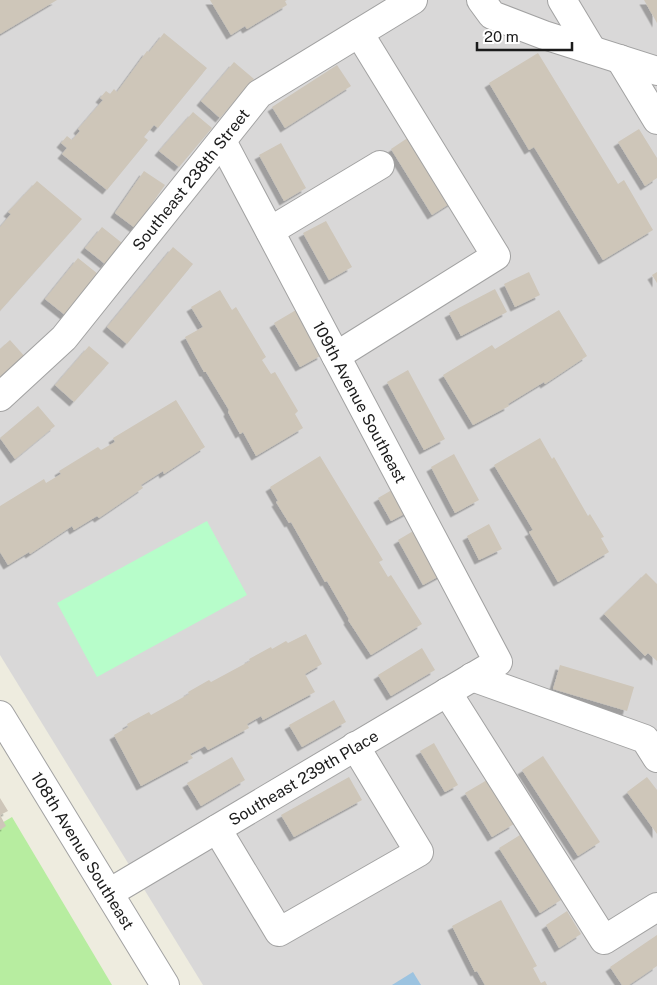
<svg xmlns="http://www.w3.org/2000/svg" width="657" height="985" viewBox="0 0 657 985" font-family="'Public Sans',sans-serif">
<defs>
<filter id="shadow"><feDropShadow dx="-4.5" dy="4.5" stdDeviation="0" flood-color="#0004"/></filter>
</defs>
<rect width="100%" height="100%" fill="#eeecdf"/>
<path fill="#d9d8d8" d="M 0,0 L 657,0 L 657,985 L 203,985 L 0,655 Z"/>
<path fill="#b7eda0" d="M 12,817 L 112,985 L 0,985 L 0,824 Z"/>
<path fill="#b7fdca" d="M 207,521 L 247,595 L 97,677 L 57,603 Z"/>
<path fill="#9cc3e0" d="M 413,972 L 421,985 L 392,985 Z"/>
<g fill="#cec6b9" filter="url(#shadow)">
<path d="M 0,0 L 57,0 L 0,34 Z"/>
<path d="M 210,0 L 287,0 L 285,1 L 287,5 L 247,29 L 245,26 L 231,35 Z"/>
<path d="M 644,0 L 657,0 L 657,23 Z"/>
<path d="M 164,33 L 207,68 L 158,128 L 154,125 L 144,137 L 148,140 L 107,190 L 62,154 L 67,148 L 61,143 L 67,136 L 72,140 L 80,131 L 78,129 L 103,100 L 100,98 L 106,91 L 110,94 L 114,89 L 117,92 L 147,51 L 149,52 Z"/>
<path d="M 538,53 L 618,184 L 624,180 L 653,230 L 603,260 L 534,147 L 529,150 L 489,83 Z"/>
<path d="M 234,62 L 254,79 L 220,118 L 201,101 Z"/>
<path d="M 337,65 L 351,86 L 285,128 L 272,107 Z"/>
<path d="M 193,112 L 212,128 L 179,167 L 159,151 Z"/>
<path d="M 639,129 L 657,158 L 657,178 L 645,186 L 618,142 Z"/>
<path d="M 412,135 L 454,201 L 432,215 L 391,149 Z"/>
<path d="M 281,143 L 306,188 L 284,201 L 259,155 Z"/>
<path d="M 144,171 L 165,185 L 135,228 L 115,213 Z"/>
<path d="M 37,181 L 82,219 L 0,311 L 0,227 L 11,214 L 8,212 Z"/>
<path d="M 326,221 L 352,267 L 329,280 L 303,233 Z"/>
<path d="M 102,227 L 122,243 L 105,264 L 85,248 Z"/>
<path d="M 173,247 L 193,264 L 127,344 L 107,327 Z"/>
<path d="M 78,258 L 98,274 L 65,315 L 45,299 Z"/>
<path d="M 529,272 L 540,295 L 515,307 L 504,284 Z"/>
<path d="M 657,272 L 657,283 L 652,275 Z"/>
<path d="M 495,289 L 507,312 L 461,336 L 449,313 Z"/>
<path d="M 220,290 L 232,310 L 236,307 L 266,357 L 262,360 L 271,374 L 275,372 L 298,411 L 295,414 L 303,428 L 256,456 L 243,432 L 240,434 L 228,412 L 229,410 L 206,372 L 204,372 L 185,337 L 203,327 L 191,307 Z"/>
<path d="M 296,310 L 322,355 L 300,367 L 274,323 Z"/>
<path d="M 559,310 L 587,356 L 545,384 L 544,382 L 508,404 L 509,406 L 473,425 L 443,375 L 492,345 L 495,349 Z"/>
<path d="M 10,340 L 27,359 L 0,382 L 0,349 Z"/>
<path d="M 89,346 L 109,363 L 74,402 L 55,385 Z"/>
<path d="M 408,370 L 445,439 L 424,450 L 387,382 Z"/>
<path d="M 176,400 L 205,447 L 164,474 L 163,471 L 141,485 L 143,488 L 99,518 L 97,516 L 74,530 L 72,526 L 30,554 L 29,552 L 8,565 L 0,552 L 0,506 L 44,479 L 46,483 L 61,474 L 59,471 L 98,447 L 101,450 L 115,442 L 113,438 Z"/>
<path d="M 38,406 L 55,426 L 15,459 L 0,438 Z"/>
<path d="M 540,438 L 552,459 L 554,457 L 588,516 L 590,514 L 604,537 L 601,538 L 609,552 L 558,582 L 529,532 L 533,530 L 494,465 Z"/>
<path d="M 454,454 L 479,500 L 455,513 L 431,467 Z"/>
<path d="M 320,456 L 383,560 L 379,562 L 388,577 L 391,575 L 422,624 L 371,655 L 348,620 L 349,619 L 327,581 L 325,582 L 291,522 L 289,523 L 276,502 L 278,501 L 270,487 Z"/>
<path d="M 397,487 L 410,511 L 391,521 L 378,498 Z"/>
<path d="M 489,524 L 502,549 L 479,560 L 467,536 Z"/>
<path d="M 420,527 L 445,573 L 423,585 L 398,540 Z"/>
<path d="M 646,573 L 657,584 L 657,661 L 648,653 L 645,656 L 604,614 Z"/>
<path d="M 306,634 L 322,664 L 305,674 L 315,692 L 263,720 L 261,716 L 247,724 L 249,728 L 208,750 L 205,746 L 190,754 L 193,758 L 141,786 L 114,735 L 128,727 L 127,724 L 149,712 L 151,715 L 189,694 L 188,692 L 209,680 L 211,682 L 250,661 L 249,659 L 271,647 L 272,649 L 286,641 L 288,643 Z"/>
<path d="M 422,648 L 435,670 L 391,696 L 378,675 Z"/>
<path d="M 560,665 L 634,687 L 627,711 L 553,689 Z"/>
<path d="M 334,700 L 346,722 L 302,747 L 289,725 Z"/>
<path d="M 434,743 L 458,785 L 445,792 L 420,751 Z"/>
<path d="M 543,756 L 600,842 L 578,856 L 522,770 Z"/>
<path d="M 232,757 L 245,780 L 201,806 L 187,783 Z"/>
<path d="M 349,777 L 362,800 L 294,837 L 281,815 Z"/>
<path d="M 647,777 L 657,790 L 657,834 L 627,792 Z"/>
<path d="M 487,780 L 514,824 L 492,837 L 465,793 Z"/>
<path d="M 0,798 L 8,811 L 0,815 L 6,826 L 0,830 Z"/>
<path d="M 520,835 L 561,900 L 540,913 L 499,848 Z"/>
<path d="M 501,900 L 537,966 L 533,968 L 541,983 L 545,981 L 547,985 L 485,985 L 477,971 L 475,972 L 452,926 Z"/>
<path d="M 567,911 L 581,934 L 559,948 L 546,925 Z"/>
<path d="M 657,935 L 657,966 L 629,985 L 622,985 L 610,967 Z"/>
</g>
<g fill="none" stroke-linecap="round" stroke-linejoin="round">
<defs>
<g id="minor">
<path d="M 481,0 L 492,15 L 544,35 L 657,71"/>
<path d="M 562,0 L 592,50"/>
<path d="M 620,59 L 657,120"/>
<path d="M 270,231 L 380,165"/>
<path d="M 336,356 L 496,256 L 359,33"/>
<path id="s1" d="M 0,397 L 64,338 L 259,94 L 413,0"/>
<path d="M 472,677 L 645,739 L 657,758"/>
<path d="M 447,692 L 604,940 L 657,907"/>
<path id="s2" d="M 0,715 L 165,985"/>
<path d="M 217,829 L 279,932 L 419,852 L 355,746"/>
<path id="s3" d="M 109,893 L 498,662 L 222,141"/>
</g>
</defs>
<use href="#minor" stroke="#a2a2a2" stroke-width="30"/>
<use href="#minor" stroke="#fff" stroke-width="28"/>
</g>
<g text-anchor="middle" stroke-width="5" stroke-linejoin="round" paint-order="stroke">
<g font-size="16" fill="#1b1b1b" stroke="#fff">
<text dy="6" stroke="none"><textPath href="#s1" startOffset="290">Southeast 238th Street</textPath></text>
<text transform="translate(360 402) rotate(62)" y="6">109th Avenue Southeast</text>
<text dy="6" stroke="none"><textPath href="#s3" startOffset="226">Southeast 239th Place</textPath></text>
<text dy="6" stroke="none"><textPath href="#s2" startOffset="159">108th Avenue Southeast</textPath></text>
</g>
</g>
<path d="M477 42v8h95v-8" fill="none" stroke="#1b1b1b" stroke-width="2.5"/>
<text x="484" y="42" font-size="15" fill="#1b1b1b" stroke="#ffffff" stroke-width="4" paint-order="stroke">20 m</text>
</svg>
